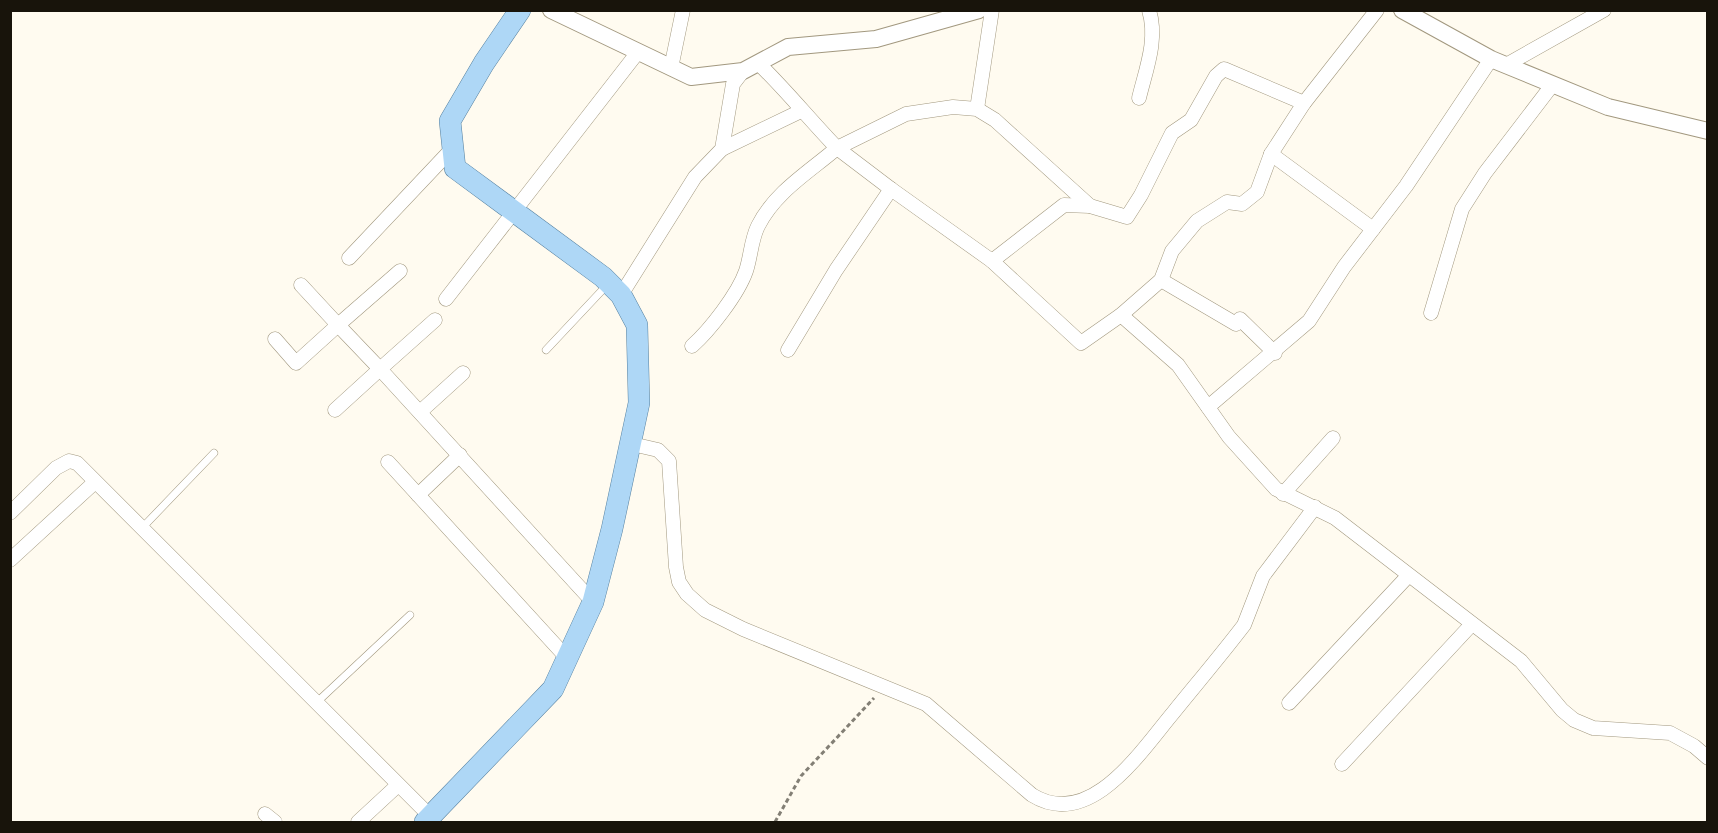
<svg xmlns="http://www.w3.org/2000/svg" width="1718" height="833" viewBox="0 0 1718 833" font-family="Cabin,sans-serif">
<rect width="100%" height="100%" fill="#fffbf0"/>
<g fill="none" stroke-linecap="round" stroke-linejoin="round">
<defs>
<g id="service">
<path d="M 546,350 L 608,284"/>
<path d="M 142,528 L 214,453"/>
<path d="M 316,703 L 410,615"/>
</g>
<g id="minor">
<path d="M 758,63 C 786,90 810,120 837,148 L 906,114 L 953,107 L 977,109 L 995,120 L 1090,206"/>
<path d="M 1506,65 L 1604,10"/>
<path d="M 671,68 L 683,10"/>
<path d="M 1139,98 C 1146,69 1158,40 1149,10"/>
<path d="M 977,109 L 992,10"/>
<path d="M 722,149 L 801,111"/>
<path d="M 1271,154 L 1373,229"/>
<path d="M 349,258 L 451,150"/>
<path d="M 992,261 L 1081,343 L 1121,315 L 1161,280 L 1172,251 L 1197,221 L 1227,202 L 1242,204 L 1257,192 L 1271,154 L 1304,103 L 1377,10"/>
<path d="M 1161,280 L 1236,324"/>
<path d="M 621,295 L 695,177 L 722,149 L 733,84 L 743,71"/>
<path d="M 446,299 L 638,52"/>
<path d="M 1431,313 L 1462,209 L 1485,173 L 1553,84"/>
<path d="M 1121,315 L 1178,365 L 1229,437 L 1276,489 L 1335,518 L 1521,661 L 1562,710 L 1574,720 L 1593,728 L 1670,733 L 1694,746 L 1708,758"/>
<path d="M 1240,319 L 1275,353"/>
<path d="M 435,320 L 380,369 L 593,602"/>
<path d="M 275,339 L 296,363 L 338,325 L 301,285"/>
<path d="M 692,346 C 710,330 738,294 746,271 C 751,256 751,240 758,226 C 775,192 809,172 837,148 L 891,189"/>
<path d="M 788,350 L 836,270 L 891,189 L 992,261 L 1064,205 L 1090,206 L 1127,217 L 1141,195 L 1172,133 L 1191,120 L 1216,76 L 1224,69 L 1304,103"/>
<path d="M 1208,407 L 1309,321 L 1344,267 L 1406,186 L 1491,59"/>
<path d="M 335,410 L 380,369 L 338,325 L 400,271"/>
<path d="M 420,412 L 463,373"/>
<path d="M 632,444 L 658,450 L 669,461 L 676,567 L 679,582 L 687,594 L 705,610 L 743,629 L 926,704 L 1032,795 C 1090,831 1141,751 1173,713 C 1194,687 1216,661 1237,634 L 1244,625 L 1263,576 L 1315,507"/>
<path d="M 388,462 L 568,659"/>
<path d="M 1283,494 L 1333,438"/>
<path d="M 418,495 L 460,455"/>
<path d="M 10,513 L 56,468 L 69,461 L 77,463 L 430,816"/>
<path d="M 10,560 L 95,482"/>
<path d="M 1289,703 L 1408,576"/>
<path d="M 1342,764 L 1472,624"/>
<path d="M 265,814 L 275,822"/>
<path d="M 358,822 L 398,785"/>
</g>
<g id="tertiary">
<path d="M 551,10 L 691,77 L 743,71 L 788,47 L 876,39 L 979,10"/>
<path d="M 1402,10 L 1491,59 L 1608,107 L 1708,131"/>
</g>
<path id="primary" d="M 425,822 L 553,689 L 593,602 L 612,529 L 639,403 L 637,325 L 621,295 L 603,277 L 455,168 L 450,121 L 484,63 L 520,10"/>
</defs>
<use href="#service" stroke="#a2987f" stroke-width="8"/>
<use href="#minor" stroke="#a2987f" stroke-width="15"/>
<use href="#tertiary" stroke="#a2987f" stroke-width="18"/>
<use href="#primary" stroke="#5681a0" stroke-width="22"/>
<path stroke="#837f75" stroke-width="3" stroke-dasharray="4.5 3" stroke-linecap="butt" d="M 775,822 L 801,776 L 874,698"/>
<use href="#service" stroke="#fff" stroke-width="7"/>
<use href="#minor" stroke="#fff" stroke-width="14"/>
<use href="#tertiary" stroke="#fff" stroke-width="16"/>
<use href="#primary" stroke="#aed7f6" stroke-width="21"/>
</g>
<rect width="1718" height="833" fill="none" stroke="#18140b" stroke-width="24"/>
</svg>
